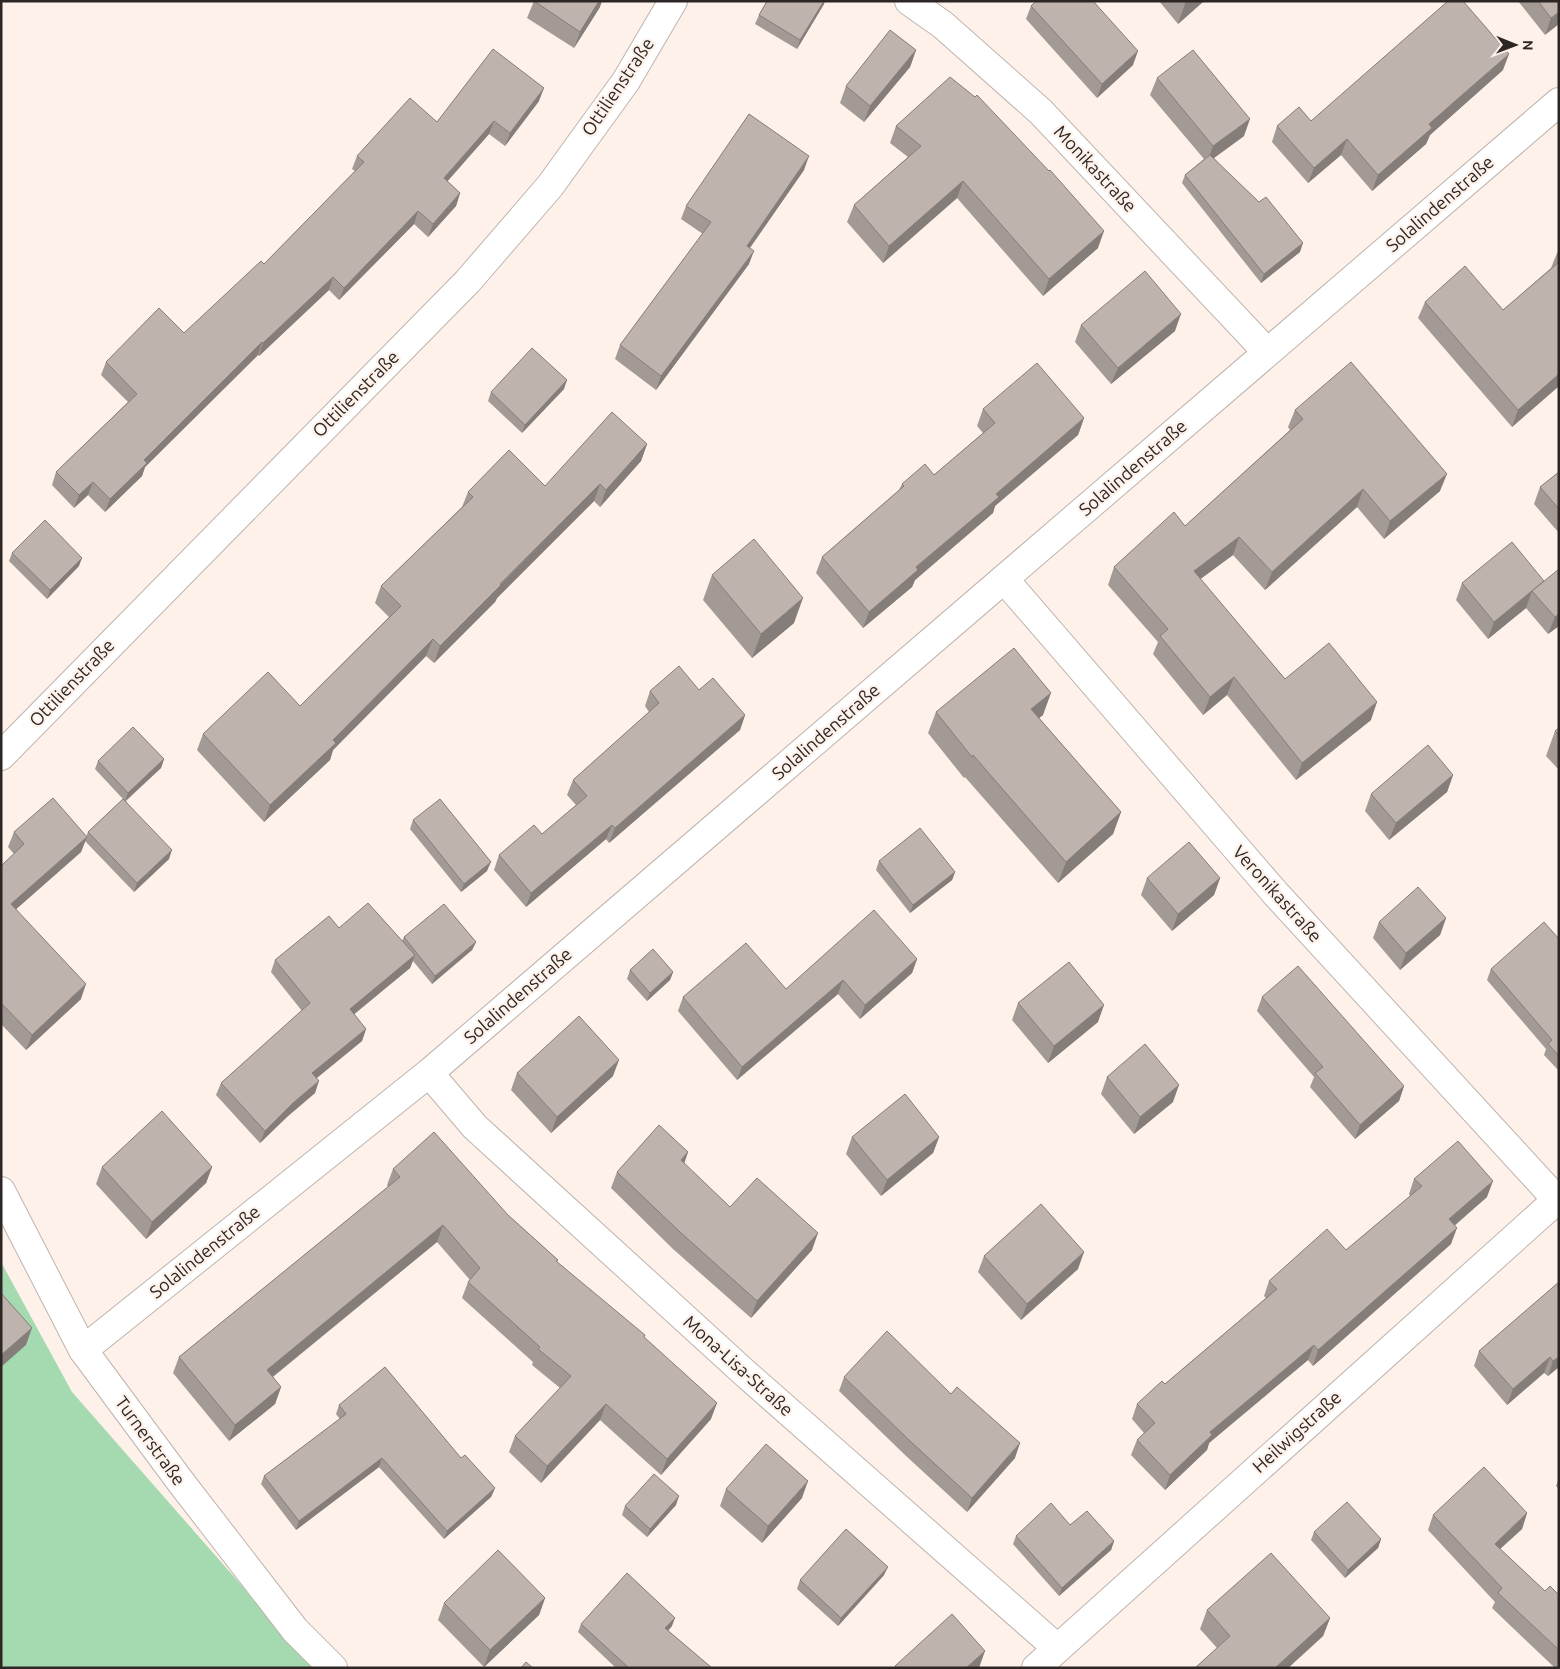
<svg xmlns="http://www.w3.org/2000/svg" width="1560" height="1669" viewBox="0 0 1560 1669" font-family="Ubuntu,sans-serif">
<rect width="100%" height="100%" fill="#fdf1ea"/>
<path fill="#a5d9b0" d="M 1,1262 L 72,1392 L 314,1668 L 1,1668 Z"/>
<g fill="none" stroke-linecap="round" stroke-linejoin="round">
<defs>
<g id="minor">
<path d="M 909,1 L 943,25 L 1041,112 L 1267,352"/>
<path d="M 1004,579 L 1276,894 L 1559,1202"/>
<path d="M 1,756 L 468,281 L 550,186 L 626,81 L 673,1"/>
<path d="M 429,1073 L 475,1127 L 747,1375 L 1057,1648"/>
<path d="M 1,1191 L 83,1350 L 180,1481 L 295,1630 L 333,1668"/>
<path d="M 83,1350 L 429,1073 L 1559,102"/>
<path d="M 1036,1668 L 1559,1198"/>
</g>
</defs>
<use href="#minor" stroke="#bfb4ae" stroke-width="30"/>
<use href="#minor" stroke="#fff" stroke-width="28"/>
</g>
<g fill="#a39a95">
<path d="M 534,1 L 600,7 L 574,48 L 527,18 Z"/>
<path d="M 1159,1 L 1204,1 L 1178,24 Z"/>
<path d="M 1518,1 L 1559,1 L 1545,35 Z"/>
<path d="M 824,4 L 797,49 L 755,24 L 759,15 Z"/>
<path d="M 1031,6 L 1133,65 L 1097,98 L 1026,19 Z"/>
<path d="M 916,50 L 910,67 L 864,122 L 840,103 L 846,86 Z"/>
<path d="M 1503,70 L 1430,135 L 1426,144 L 1372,191 L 1341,155 L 1308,183 L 1272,142 L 1277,126 L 1311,121 Z"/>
<path d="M 1157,78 L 1244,136 L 1214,158 L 1300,252 L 1261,283 L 1182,183 L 1185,175 L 1204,159 L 1150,95 Z"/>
<path d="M 539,101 L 505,146 L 489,134 L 447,181 L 460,193 L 456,206 L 428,237 L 414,224 L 339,300 L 329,290 L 259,356 L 258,355 L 145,467 L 142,476 L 105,512 L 88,495 L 74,508 L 52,485 L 56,472 L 128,402 L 101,375 L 106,362 L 184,333 L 264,264 L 355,171 L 352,169 L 357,156 L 437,122 Z"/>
<path d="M 896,126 L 1098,248 L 1043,296 L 957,198 L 883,263 L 847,222 L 854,205 L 908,157 L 890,143 Z"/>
<path d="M 804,170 L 750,248 L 749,264 L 656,390 L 615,359 L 620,345 L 703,234 L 681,219 L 686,206 Z"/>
<path d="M 1559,252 L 1559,386 L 1512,427 L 1418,318 L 1425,302 L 1503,310 L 1551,268 L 1557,253 Z"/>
<path d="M 1081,325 L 1175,331 L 1111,384 L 1075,342 Z"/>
<path d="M 564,389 L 522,433 L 488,401 L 491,392 Z"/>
<path d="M 983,409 L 1084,418 L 1078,435 L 995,506 L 993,513 L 915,580 L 912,587 L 863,628 L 816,573 L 822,557 L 899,490 L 902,484 L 934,475 L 983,433 L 977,426 Z"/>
<path d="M 1295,410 L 1440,491 L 1384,539 L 1357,507 L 1265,590 L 1233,555 L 1200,579 L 1285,679 L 1371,720 L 1296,780 L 1227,695 L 1203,715 L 1153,654 L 1158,642 L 1108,585 L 1114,567 L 1185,526 L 1290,430 L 1288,427 Z"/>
<path d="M 647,444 L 641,461 L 600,507 L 594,501 L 497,598 L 495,602 L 434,663 L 426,656 L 333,750 L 330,760 L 264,822 L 197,750 L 203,734 L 300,706 L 389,617 L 375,603 L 381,586 L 462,507 L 468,492 L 545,486 Z"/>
<path d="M 1559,472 L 1559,533 L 1534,504 L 1540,487 Z"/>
<path d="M 12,553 L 79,566 L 47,599 L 9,561 Z"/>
<path d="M 712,575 L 794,623 L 752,658 L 703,600 Z"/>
<path d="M 1544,581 L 1559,626 L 1548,634 L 1526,608 L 1488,639 L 1456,600 L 1462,583 Z"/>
<path d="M 699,690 L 745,715 L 740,730 L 609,843 L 606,839 L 526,907 L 494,870 L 499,855 L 542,834 L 576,805 L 567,795 L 573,780 L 649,712 L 645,706 L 650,691 Z"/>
<path d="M 936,712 L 1043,715 L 1039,718 L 1121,812 L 1113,834 L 1058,883 L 965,777 L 964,778 L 928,733 Z"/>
<path d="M 1559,728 L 1559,770 L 1546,756 L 1555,731 Z"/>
<path d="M 164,759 L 161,768 L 126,801 L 169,859 L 134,892 L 85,841 L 81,852 L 16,909 L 81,999 L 26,1050 L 1,1024 L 1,866 L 14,854 L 8,847 L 14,832 L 86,837 L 88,832 L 123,799 L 95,769 L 98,761 Z"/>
<path d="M 1453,775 L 1447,792 L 1389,840 L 1365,811 L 1371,794 Z"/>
<path d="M 413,820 L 487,871 L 461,892 L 410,829 Z"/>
<path d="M 879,861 L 955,872 L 952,880 L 910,913 L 876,870 Z"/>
<path d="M 1147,878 L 1220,878 L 1214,895 L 1172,931 L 1141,895 Z"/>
<path d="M 1446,918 L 1440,935 L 1400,970 L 1373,938 L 1379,922 Z"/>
<path d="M 339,928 L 402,941 L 404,937 L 476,942 L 472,950 L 432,984 L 413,961 L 410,968 L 354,1014 L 366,1029 L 362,1041 L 317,1078 L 315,1093 L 288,1116 L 260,1143 L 216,1095 L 221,1083 L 302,1011 L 271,972 L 275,960 Z"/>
<path d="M 1559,939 L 1559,1071 L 1544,1055 L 1546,1049 L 1487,980 L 1491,969 Z"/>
<path d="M 917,959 L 912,973 L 860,1019 L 838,994 L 737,1080 L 678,1011 L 683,997 L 786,989 Z"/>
<path d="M 630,970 L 673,972 L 670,980 L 647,1001 L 627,979 Z"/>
<path d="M 1262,997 L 1404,1086 L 1399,1101 L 1355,1139 L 1310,1087 L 1314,1077 L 1257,1011 Z"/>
<path d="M 1018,1003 L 1098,1022 L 1048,1063 L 1012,1020 Z"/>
<path d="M 517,1073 L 613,1076 L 551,1133 L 511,1090 Z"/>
<path d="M 1107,1077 L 1173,1102 L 1134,1134 L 1101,1094 Z"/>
<path d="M 852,1137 L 939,1137 L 933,1153 L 881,1196 L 846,1154 Z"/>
<path d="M 688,1152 L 684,1164 L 730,1207 L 812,1250 L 751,1318 L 673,1249 L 611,1188 L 617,1172 Z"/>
<path d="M 102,1167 L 212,1167 L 206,1183 L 146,1239 L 96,1184 Z"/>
<path d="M 393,1169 L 508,1215 L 558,1260 L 557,1262 L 644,1338 L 711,1419 L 661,1475 L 600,1420 L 541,1483 L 509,1452 L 515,1436 L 560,1388 L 532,1365 L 533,1362 L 462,1298 L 468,1282 L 470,1280 L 437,1242 L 273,1377 L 281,1387 L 275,1404 L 229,1441 L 173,1373 L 179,1357 L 388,1187 L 387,1185 Z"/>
<path d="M 1414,1179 L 1487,1197 L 1454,1225 L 1451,1244 L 1313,1366 L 1308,1360 L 1209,1443 L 1207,1450 L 1165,1490 L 1131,1455 L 1137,1440 L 1144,1433 L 1132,1419 L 1137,1404 L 1165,1384 L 1266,1298 L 1264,1296 L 1269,1281 L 1346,1250 L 1410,1196 L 1409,1194 Z"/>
<path d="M 984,1256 L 1078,1269 L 1021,1320 L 978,1272 Z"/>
<path d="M 1559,1282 L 1559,1367 L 1548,1376 L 1544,1373 L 1507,1405 L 1474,1366 L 1479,1351 Z"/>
<path d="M 844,1377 L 1015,1458 L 967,1512 L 905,1455 L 839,1391 Z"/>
<path d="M 339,1405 L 461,1458 L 495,1488 L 491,1497 L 444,1539 L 379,1467 L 296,1530 L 261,1484 L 264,1476 L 340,1419 L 336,1414 Z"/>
<path d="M 1559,1478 L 1559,1489 L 1556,1486 Z"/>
<path d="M 726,1489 L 802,1498 L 762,1543 L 720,1506 Z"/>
<path d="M 676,1505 L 647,1537 L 622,1515 L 625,1506 Z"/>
<path d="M 1527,1513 L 1522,1529 L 1500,1549 L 1545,1591 L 1559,1595 L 1559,1668 L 1555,1668 L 1492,1608 L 1495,1602 L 1428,1530 L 1433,1515 Z"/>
<path d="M 1070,1525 L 1114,1541 L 1111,1550 L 1059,1596 L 1013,1544 L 1016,1536 Z"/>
<path d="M 1314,1532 L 1381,1539 L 1378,1548 L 1345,1578 L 1311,1540 Z"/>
<path d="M 884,1575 L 838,1626 L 797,1589 L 800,1580 Z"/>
<path d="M 545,1598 L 539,1615 L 484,1667 L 438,1620 L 444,1603 Z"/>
<path d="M 1207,1610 L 1330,1618 L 1323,1636 L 1288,1668 L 1195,1668 L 1217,1648 L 1200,1629 Z"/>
<path d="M 581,1624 L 672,1626 L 668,1631 L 712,1668 L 616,1668 L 578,1632 Z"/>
</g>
<g fill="#857d79">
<path d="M 599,1 L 602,1 L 600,7 L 574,48 L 580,32 Z"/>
<path d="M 824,1 L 825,1 L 824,4 L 797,49 L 800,40 Z"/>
<path d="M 1186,1 L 1204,1 L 1178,24 Z"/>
<path d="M 1559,12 L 1559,24 L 1545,35 L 1551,18 Z"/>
<path d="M 916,50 L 910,67 L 864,122 L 870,106 Z"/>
<path d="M 1138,51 L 1133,65 L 1097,98 L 1102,84 Z"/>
<path d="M 1509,54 L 1503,70 L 1430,135 L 1426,144 L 1372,191 L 1378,175 L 1429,124 Z"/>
<path d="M 544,88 L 539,101 L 505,146 L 510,133 Z"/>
<path d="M 1250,119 L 1244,136 L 1207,163 L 1213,146 Z"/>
<path d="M 494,121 L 489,134 L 439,191 L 444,178 Z"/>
<path d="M 1347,139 L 1341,155 L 1308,183 L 1314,168 Z"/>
<path d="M 809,156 L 804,170 L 742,259 L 747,246 Z"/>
<path d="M 963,181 L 957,198 L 883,263 L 889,246 Z"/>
<path d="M 460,193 L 456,206 L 428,237 L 433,224 Z"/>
<path d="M 418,211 L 414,224 L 339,300 L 344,288 Z"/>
<path d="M 1104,231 L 1098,248 L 1043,296 L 1049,279 Z"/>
<path d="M 1303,243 L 1300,252 L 1261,283 L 1264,274 Z"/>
<path d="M 754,251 L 749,264 L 656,390 L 661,376 Z"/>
<path d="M 333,277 L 329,290 L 259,356 L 263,343 Z"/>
<path d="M 1181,314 L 1175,331 L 1111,384 L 1118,368 Z"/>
<path d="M 262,342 L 258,355 L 145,467 L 142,476 L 105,512 L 110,499 L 144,460 Z"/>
<path d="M 1559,374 L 1559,386 L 1512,427 L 1518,410 Z"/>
<path d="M 567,380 L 564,389 L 522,433 L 525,425 Z"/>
<path d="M 1084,418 L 1078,435 L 995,506 L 993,513 L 915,580 L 912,587 L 863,628 L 869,612 L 916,567 L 996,494 Z"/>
<path d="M 647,444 L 641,461 L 600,507 L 606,490 Z"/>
<path d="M 1447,474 L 1440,491 L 1384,539 L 1390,521 Z"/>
<path d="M 93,482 L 88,495 L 74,508 L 79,495 Z"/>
<path d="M 600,484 L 594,501 L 497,598 L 495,602 L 434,663 L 440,646 Z"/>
<path d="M 1363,489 L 1357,507 L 1265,590 L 1272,572 Z"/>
<path d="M 1239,537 L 1233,555 L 1187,589 L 1194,571 Z"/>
<path d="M 82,558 L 79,566 L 47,599 L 50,590 Z"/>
<path d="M 1532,591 L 1526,608 L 1488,639 L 1494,622 Z"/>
<path d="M 803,598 L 794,623 L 752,658 L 761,634 Z"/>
<path d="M 1559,614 L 1559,626 L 1548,634 L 1555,617 Z"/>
<path d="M 433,639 L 426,656 L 333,750 L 330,760 L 264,822 L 270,805 L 333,740 Z"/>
<path d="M 1234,677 L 1227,695 L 1203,715 L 1210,697 Z"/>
<path d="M 1051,693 L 1043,715 L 1023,730 L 1031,709 Z"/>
<path d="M 1377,702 L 1371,720 L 1296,780 L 1302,763 Z"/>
<path d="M 745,715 L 740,730 L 609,843 L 615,828 Z"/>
<path d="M 164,759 L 161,768 L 125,801 L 128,793 Z"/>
<path d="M 1453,775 L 1447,792 L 1389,840 L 1396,823 Z"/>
<path d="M 1121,812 L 1113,834 L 1058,883 L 1066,862 Z"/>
<path d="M 612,825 L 606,839 L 526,907 L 531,893 Z"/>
<path d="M 87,837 L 81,852 L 5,919 L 11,904 Z"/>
<path d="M 172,850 L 169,859 L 134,892 L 137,883 Z"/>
<path d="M 491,862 L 487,871 L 461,892 L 464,884 Z"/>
<path d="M 955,872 L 952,880 L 910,913 L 913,905 Z"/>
<path d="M 1220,878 L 1214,895 L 1172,931 L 1178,914 Z"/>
<path d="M 1446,918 L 1440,935 L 1400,970 L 1406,953 Z"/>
<path d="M 476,942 L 472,950 L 432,984 L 435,976 Z"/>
<path d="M 415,955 L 410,968 L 346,1021 L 350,1009 Z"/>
<path d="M 917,959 L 912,973 L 860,1019 L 865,1005 Z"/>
<path d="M 673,972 L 670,980 L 647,1001 L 650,993 Z"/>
<path d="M 843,980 L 838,994 L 737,1080 L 742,1067 Z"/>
<path d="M 86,984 L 81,999 L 26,1050 L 32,1035 Z"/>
<path d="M 1104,1005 L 1098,1022 L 1048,1063 L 1054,1046 Z"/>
<path d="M 366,1029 L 362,1041 L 308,1085 L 312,1073 Z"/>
<path d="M 619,1060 L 613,1076 L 551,1133 L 557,1117 Z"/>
<path d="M 319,1081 L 315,1093 L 288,1116 L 260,1143 L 265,1131 L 293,1103 Z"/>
<path d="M 1179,1085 L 1173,1102 L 1134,1134 L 1140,1117 Z"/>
<path d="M 1404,1086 L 1399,1101 L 1355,1139 L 1360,1125 Z"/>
<path d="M 939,1137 L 933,1153 L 881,1196 L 887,1180 Z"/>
<path d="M 688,1152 L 682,1169 L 681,1160 Z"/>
<path d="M 212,1167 L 206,1183 L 146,1239 L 152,1222 Z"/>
<path d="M 1493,1181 L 1487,1197 L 1444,1235 L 1449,1219 Z"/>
<path d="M 443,1225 L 437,1242 L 261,1386 L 267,1370 Z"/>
<path d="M 1457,1228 L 1451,1244 L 1313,1366 L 1318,1350 Z"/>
<path d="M 818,1233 L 812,1250 L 751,1318 L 757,1301 Z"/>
<path d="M 1084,1252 L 1078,1269 L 1021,1320 L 1027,1304 Z"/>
<path d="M 32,1328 L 26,1345 L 1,1367 L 1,1355 Z"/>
<path d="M 1314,1345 L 1308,1360 L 1209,1443 L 1207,1450 L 1165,1490 L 1170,1475 L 1210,1432 Z"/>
<path d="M 1550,1357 L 1544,1373 L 1507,1405 L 1513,1389 Z"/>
<path d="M 1559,1357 L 1559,1367 L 1548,1376 L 1553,1361 Z"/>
<path d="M 281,1387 L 275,1404 L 229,1441 L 235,1425 Z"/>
<path d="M 717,1403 L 711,1419 L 661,1475 L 667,1459 Z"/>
<path d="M 606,1404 L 600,1420 L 541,1483 L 547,1466 Z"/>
<path d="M 1020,1443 L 1015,1458 L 967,1512 L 972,1498 Z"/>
<path d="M 382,1458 L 379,1467 L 296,1530 L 299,1521 Z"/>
<path d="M 808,1481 L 802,1498 L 762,1543 L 768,1526 Z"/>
<path d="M 495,1488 L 491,1497 L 444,1539 L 447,1531 Z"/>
<path d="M 679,1496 L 676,1505 L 647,1537 L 650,1529 Z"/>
<path d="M 1527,1513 L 1522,1529 L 1489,1559 L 1495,1544 Z"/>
<path d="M 1381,1539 L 1378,1548 L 1345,1578 L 1348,1570 Z"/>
<path d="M 1114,1541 L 1111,1550 L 1059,1596 L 1062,1588 Z"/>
<path d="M 888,1567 L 884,1575 L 838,1626 L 841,1618 Z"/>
<path d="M 545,1598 L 539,1615 L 484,1667 L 490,1650 Z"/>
<path d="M 675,1618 L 672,1626 L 662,1637 L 665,1628 Z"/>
<path d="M 1330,1618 L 1323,1636 L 1288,1668 L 1275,1668 Z"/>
<path d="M 985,1651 L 979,1668 L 966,1668 Z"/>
</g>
<g fill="#beb3ad" stroke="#857d79">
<path d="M 534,1 L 599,1 L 580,32 Z"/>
<path d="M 767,1 L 824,1 L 800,40 L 759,15 Z"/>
<path d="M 1036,1 L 1093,1 L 1138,51 L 1102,84 L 1031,6 Z"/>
<path d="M 1448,1 L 1463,1 L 1509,54 L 1429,124 L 1432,128 L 1378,175 L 1347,139 L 1314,168 L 1277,126 L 1299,107 L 1311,121 Z"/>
<path d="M 1538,1 L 1559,1 L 1559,12 L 1551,18 Z"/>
<path d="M 890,30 L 916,50 L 870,106 L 846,86 Z"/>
<path d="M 493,49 L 544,88 L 510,133 L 494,121 L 444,178 L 460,193 L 433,224 L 418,211 L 344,288 L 333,277 L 263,343 L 262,342 L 144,460 L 147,463 L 110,499 L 93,482 L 79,495 L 56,472 L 137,394 L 106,362 L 159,308 L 184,333 L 261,261 L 264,264 L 364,162 L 357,156 L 410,98 L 437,122 Z"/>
<path d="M 1193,50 L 1250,119 L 1213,146 L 1157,78 Z"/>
<path d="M 950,77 L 975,97 L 977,95 L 1049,171 L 1050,170 L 1104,231 L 1049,279 L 963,181 L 889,246 L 854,205 L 921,146 L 896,126 Z"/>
<path d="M 749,114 L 809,156 L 747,246 L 754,251 L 661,376 L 620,345 L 711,222 L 686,206 Z"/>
<path d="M 1210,155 L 1259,202 L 1266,197 L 1303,243 L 1264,274 L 1185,175 Z"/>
<path d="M 1559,262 L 1559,374 L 1518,410 L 1425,302 L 1465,266 L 1503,310 Z"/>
<path d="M 1145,271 L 1181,314 L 1118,368 L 1081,325 Z"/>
<path d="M 532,348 L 567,380 L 525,425 L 491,392 Z"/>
<path d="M 1351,362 L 1447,474 L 1390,521 L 1363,489 L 1272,572 L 1239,537 L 1194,571 L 1285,679 L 1329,643 L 1377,702 L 1302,763 L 1234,677 L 1210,697 L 1160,636 L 1168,629 L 1114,567 L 1174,512 L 1185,526 L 1303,419 L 1295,410 Z"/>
<path d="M 1037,363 L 1084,418 L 996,494 L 999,497 L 916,567 L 918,570 L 869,612 L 822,557 L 904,486 L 902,484 L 925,464 L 934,475 L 995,423 L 983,409 Z"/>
<path d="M 612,412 L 647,444 L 606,490 L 600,484 L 500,584 L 501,585 L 440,646 L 433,639 L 333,740 L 336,743 L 270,805 L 203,734 L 268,672 L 300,706 L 401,606 L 381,586 L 473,497 L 468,492 L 509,450 L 545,486 Z"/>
<path d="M 1559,472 L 1559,509 L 1540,487 Z"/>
<path d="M 45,520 L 82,558 L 50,590 L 12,553 Z"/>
<path d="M 754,539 L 803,598 L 761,634 L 712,575 Z"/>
<path d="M 1512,542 L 1544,581 L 1494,622 L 1462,583 Z"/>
<path d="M 1559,569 L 1559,614 L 1555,617 L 1532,591 Z"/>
<path d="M 1014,648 L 1051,693 L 1031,709 L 1121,812 L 1066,862 L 973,755 L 972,757 L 936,712 Z"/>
<path d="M 679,666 L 699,690 L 713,678 L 745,715 L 615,828 L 612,825 L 531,893 L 499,855 L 534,825 L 542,834 L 587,796 L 573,780 L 659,703 L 650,691 Z"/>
<path d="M 133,727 L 164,759 L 128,793 L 98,761 Z"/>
<path d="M 1559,728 L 1559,735 L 1555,731 Z"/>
<path d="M 1428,745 L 1453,775 L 1396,823 L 1371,794 Z"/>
<path d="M 53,798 L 87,837 L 11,904 L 86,984 L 32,1035 L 1,1003 L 1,866 L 24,844 L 14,832 Z"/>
<path d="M 123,799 L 172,850 L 137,883 L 88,832 Z"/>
<path d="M 440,799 L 491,862 L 464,884 L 413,820 Z"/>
<path d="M 920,828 L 955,872 L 913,905 L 879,861 Z"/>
<path d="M 1189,842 L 1220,878 L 1178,914 L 1147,878 Z"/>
<path d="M 1418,887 L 1446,918 L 1406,953 L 1379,922 Z"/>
<path d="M 368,903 L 415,955 L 350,1009 L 366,1029 L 312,1073 L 319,1081 L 293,1103 L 265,1131 L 221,1083 L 310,1003 L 275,960 L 329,916 L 339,928 Z"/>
<path d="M 444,904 L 476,942 L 435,976 L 404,937 Z"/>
<path d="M 874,910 L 917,959 L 865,1005 L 843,980 L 742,1067 L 683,997 L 746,943 L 786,989 Z"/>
<path d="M 1544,922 L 1559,939 L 1559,1056 L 1548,1044 L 1552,1040 L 1491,969 Z"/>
<path d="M 653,949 L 673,972 L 650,993 L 630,970 Z"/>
<path d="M 1069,962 L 1104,1005 L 1054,1046 L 1018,1003 Z"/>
<path d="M 1298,966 L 1404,1086 L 1360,1125 L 1315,1073 L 1323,1067 L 1262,997 Z"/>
<path d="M 579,1016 L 619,1060 L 557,1117 L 517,1073 Z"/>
<path d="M 1145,1044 L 1179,1085 L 1140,1117 L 1107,1077 Z"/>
<path d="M 905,1094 L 939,1137 L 887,1180 L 852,1137 Z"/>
<path d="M 162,1111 L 212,1167 L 152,1222 L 102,1167 Z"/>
<path d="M 659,1125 L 688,1152 L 681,1160 L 730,1207 L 757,1178 L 818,1233 L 757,1301 L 680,1232 L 617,1172 Z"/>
<path d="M 434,1132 L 508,1215 L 558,1260 L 556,1261 L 645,1335 L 644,1337 L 717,1403 L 667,1459 L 606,1404 L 547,1466 L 515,1436 L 571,1376 L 538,1349 L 540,1347 L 468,1282 L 480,1268 L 443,1225 L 267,1370 L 281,1387 L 235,1425 L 179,1357 L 400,1177 L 393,1169 Z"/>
<path d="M 1458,1141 L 1493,1181 L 1449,1219 L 1457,1228 L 1318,1350 L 1314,1345 L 1210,1432 L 1212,1435 L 1170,1475 L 1137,1440 L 1155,1423 L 1137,1404 L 1162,1381 L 1165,1384 L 1277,1289 L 1269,1281 L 1327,1229 L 1346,1250 L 1422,1186 L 1414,1179 Z"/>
<path d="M 1041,1204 L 1084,1252 L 1027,1304 L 984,1256 Z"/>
<path d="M 1559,1282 L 1559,1357 L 1553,1361 L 1550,1357 L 1513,1389 L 1479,1351 Z"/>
<path d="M 1,1293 L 32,1328 L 1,1355 Z"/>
<path d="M 887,1331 L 951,1394 L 957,1387 L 1020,1443 L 972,1498 L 910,1441 L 844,1377 Z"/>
<path d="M 385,1367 L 461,1458 L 465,1455 L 495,1488 L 447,1531 L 382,1458 L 299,1521 L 264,1476 L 346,1414 L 339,1405 Z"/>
<path d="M 766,1444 L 808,1481 L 768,1526 L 726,1489 Z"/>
<path d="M 1484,1467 L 1527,1513 L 1495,1544 L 1545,1591 L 1550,1586 L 1559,1595 L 1559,1650 L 1498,1593 L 1502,1588 L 1433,1515 Z"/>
<path d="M 654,1474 L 679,1496 L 650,1529 L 625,1506 Z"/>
<path d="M 1347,1502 L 1381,1539 L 1348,1570 L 1314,1532 Z"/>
<path d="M 1051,1503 L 1070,1525 L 1087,1511 L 1114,1541 L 1062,1588 L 1016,1536 Z"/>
<path d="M 846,1529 L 888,1567 L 841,1618 L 800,1580 Z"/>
<path d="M 498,1550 L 545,1598 L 490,1650 L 444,1603 Z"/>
<path d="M 1271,1553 L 1330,1618 L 1275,1668 L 1195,1668 L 1230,1636 L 1207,1610 Z"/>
<path d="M 627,1573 L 675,1618 L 665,1628 L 712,1668 L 629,1668 L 581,1624 Z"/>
<path d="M 952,1614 L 985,1651 L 966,1668 L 897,1668 L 895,1666 Z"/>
<path d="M 526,1662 L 533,1668 L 521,1668 Z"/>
</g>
<g text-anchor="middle" stroke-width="4.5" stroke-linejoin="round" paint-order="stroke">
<g font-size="18" fill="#2c2725" stroke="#fdf1ea">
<text transform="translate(618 87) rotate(-56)" y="6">Ottilienstraße</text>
<text transform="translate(1095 169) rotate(47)" y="6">Monikastraße</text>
<text transform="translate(1440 204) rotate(-41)" y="6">Solalindenstraße</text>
<text transform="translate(356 394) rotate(-45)" y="6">Ottilienstraße</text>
<text transform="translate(1133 468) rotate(-41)" y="6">Solalindenstraße</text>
<text transform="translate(72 683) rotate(-46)" y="6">Ottilienstraße</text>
<text transform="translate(826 732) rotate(-41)" y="6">Solalindenstraße</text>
<text transform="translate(1277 894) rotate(48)" y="6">Veronikastraße</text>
<text transform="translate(518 996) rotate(-41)" y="6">Solalindenstraße</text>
<text transform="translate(205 1252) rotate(-39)" y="6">Solalindenstraße</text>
<text transform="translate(738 1366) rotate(42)" y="6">Mona-Lisa-Straße</text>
<text transform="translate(1297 1432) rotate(-42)" y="6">Heilwigstraße</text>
<text transform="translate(150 1441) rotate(54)" y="6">Turnerstraße</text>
</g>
</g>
<rect width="1560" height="1669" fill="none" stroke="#2c2725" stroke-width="5"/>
<g transform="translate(1515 45) rotate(91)" stroke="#fdf1ea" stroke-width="4" paint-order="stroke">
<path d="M0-4L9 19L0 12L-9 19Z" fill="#2c2725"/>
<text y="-8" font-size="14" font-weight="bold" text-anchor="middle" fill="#2c2725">N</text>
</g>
</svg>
